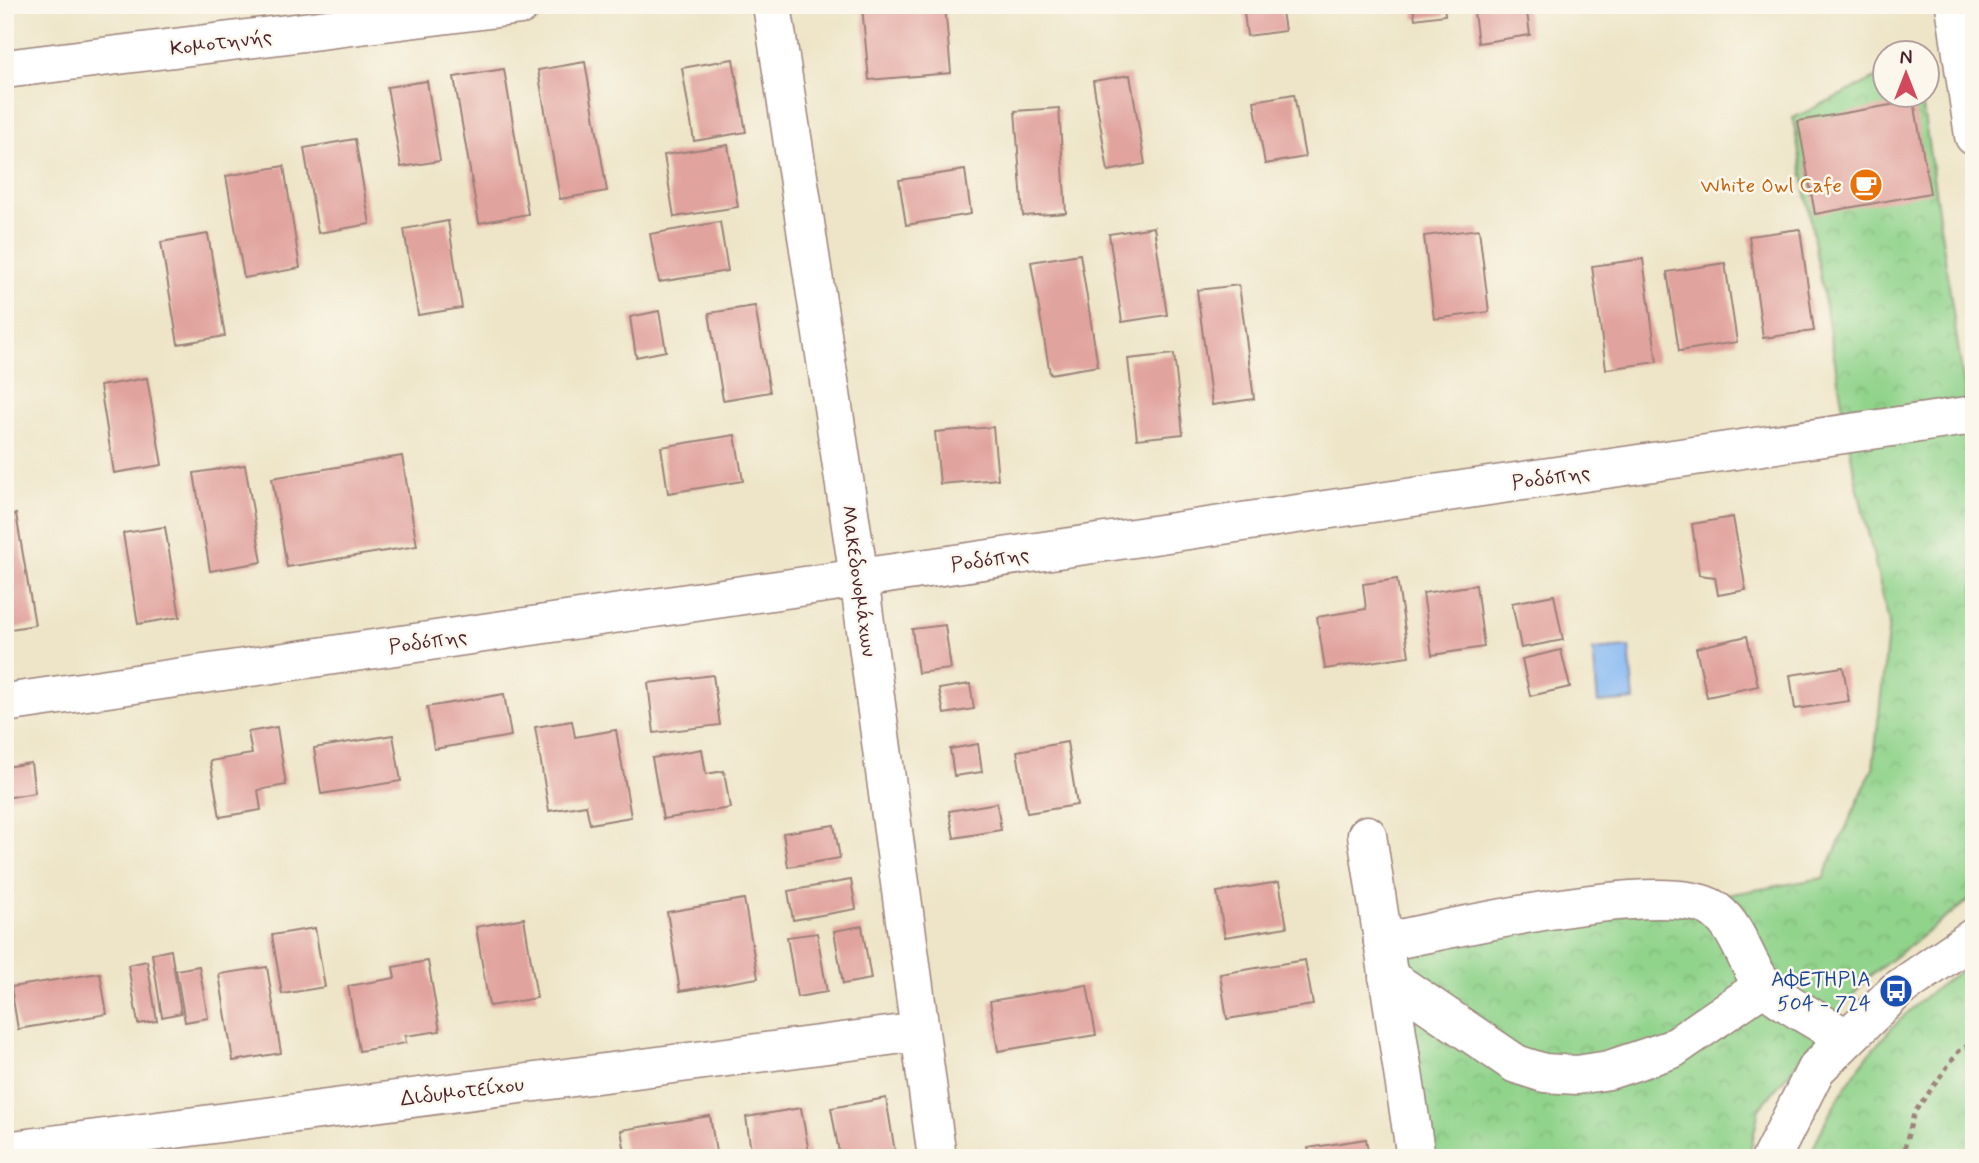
<svg xmlns="http://www.w3.org/2000/svg" width="1979" height="1163" viewBox="0 0 1979 1163" font-family="Mynerve,sans-serif">
<defs>
<pattern id="park-crowns" width="20" height="18" patternUnits="userSpaceOnUse" patternTransform="scale(1.75)"><rect width="20" height="18" fill="#90d38b"/><path d="M2 6a3 3 0 1 1 6 0M12 15a3 3 0 1 1 6 0" fill="none" stroke="#7eb578"/></pattern>
</defs>
<rect width="100%" height="100%" fill="#fbf7ec"/>
<filter id="ink" filterUnits="userSpaceOnUse"><feTurbulence type="fractalNoise" baseFrequency=".0143" numOctaves="2"/><feDisplacementMap in="SourceGraphic" scale="14" xChannelSelector="R" yChannelSelector="G"/><feConvolveMatrix kernelMatrix="1 2 1 2 8 2 1 2 1" color-interpolation-filters="sRGB"/></filter>
<filter id="wash" filterUnits="userSpaceOnUse"><feTurbulence type="fractalNoise" baseFrequency=".00686" numOctaves="4" result="noise"/><feDisplacementMap in="SourceGraphic" scale="28" xChannelSelector="R" yChannelSelector="G"/><feGaussianBlur stdDeviation="1.57" result="paint"/><feColorMatrix in="noise" values="0 0 0 0 0 0 0 0 0 0 0 0 0 0 0 0 0 1.4 0 .05"/><feComposite in="paint" operator="in"/></filter>
<g filter="url(#wash)">
<rect width="100%" height="100%" fill="#eee5c8"/>
<g fill="url(#park-crowns)" stroke="#6d795b" stroke-width="2">
<path d="M 1884,74 L 1884,94 L 1921,95 L 1974,455 L 1974,896 L 1866,979 L 1759,1109 L 1749,1158 L 1425,1158 L 1395,953 L 1823,878 L 1873,768 L 1889,623 L 1854,472 L 1793,118 Z"/>
<path d="M 1974,962 L 1974,1158 L 1809,1158 C 1842,1075 1898,1009 1974,962 Z"/>
</g>
<path fill="#85b8f3" stroke="#686c8f" stroke-width="2" d="M 1629,647 L 1634,700 L 1598,703 L 1593,650 Z"/>
<g id="blocks">
<g fill="#e1a39d">
<path d="M 945,5 L 951,73 L 869,80 L 862,6 Z"/>
<path d="M 1243,5 L 1281,5 L 1285,31 L 1247,36 Z"/>
<path d="M 1413,5 L 1444,5 L 1445,15 L 1415,19 Z"/>
<path d="M 1473,5 L 1526,5 L 1530,35 L 1478,43 Z"/>
<path d="M 733,59 L 746,132 L 694,141 L 682,68 Z"/>
<path d="M 585,62 L 607,191 L 560,199 L 538,70 Z"/>
<path d="M 504,69 L 528,214 L 479,223 L 454,77 Z"/>
<path d="M 1130,75 L 1145,164 L 1108,171 L 1093,81 Z"/>
<path d="M 427,81 L 440,161 L 401,167 L 387,87 Z"/>
<path d="M 1294,94 L 1305,157 L 1265,164 L 1254,101 Z"/>
<path d="M 1914,101 L 1930,193 L 1815,214 L 1798,121 Z"/>
<path d="M 1059,108 L 1066,213 L 1023,216 L 1015,111 Z"/>
<path d="M 355,139 L 370,224 L 318,233 L 304,148 Z"/>
<path d="M 728,145 L 738,207 L 674,217 L 664,155 Z"/>
<path d="M 284,166 L 300,268 L 244,278 L 226,176 Z"/>
<path d="M 965,170 L 971,214 L 906,225 L 899,180 Z"/>
<path d="M 448,221 L 462,308 L 418,315 L 404,229 Z"/>
<path d="M 720,222 L 728,271 L 659,282 L 650,234 Z"/>
<path d="M 1154,227 L 1167,315 L 1122,322 L 1109,234 Z"/>
<path d="M 1479,229 L 1489,312 L 1434,319 L 1424,236 Z"/>
<path d="M 1800,229 L 1814,331 L 1763,338 L 1749,236 Z"/>
<path d="M 208,234 L 225,336 L 178,344 L 161,242 Z"/>
<path d="M 1080,254 L 1098,366 L 1050,374 L 1031,262 Z"/>
<path d="M 1643,259 L 1657,362 L 1606,369 L 1592,266 Z"/>
<path d="M 1725,263 L 1737,342 L 1679,351 L 1667,272 Z"/>
<path d="M 1239,285 L 1254,399 L 1212,405 L 1197,290 Z"/>
<path d="M 755,306 L 770,392 L 723,400 L 709,313 Z"/>
<path d="M 659,311 L 666,351 L 636,357 L 630,317 Z"/>
<path d="M 1174,354 L 1183,434 L 1137,439 L 1128,359 Z"/>
<path d="M 147,378 L 162,465 L 114,473 L 100,386 Z"/>
<path d="M 993,427 L 998,479 L 940,484 L 935,432 Z"/>
<path d="M 735,435 L 743,481 L 668,493 L 661,447 Z"/>
<path d="M 402,456 L 417,546 L 287,567 L 272,478 Z"/>
<path d="M 245,465 L 262,562 L 210,571 L 194,473 Z"/>
<path d="M 16,514 L 35,625 L 5,630 L 5,516 Z"/>
<path d="M 1733,517 L 1746,590 L 1718,595 L 1715,577 L 1699,575 L 1692,524 Z"/>
<path d="M 165,527 L 180,617 L 138,624 L 123,533 Z"/>
<path d="M 1397,579 L 1409,656 L 1325,669 L 1317,617 L 1366,609 L 1363,584 Z"/>
<path d="M 1476,585 L 1484,647 L 1432,655 L 1423,593 Z"/>
<path d="M 1554,595 L 1563,640 L 1521,648 L 1512,603 Z"/>
<path d="M 945,625 L 951,669 L 918,673 L 912,629 Z"/>
<path d="M 1747,636 L 1758,686 L 1707,697 L 1696,648 Z"/>
<path d="M 1561,650 L 1570,687 L 1530,696 L 1522,659 Z"/>
<path d="M 1843,667 L 1849,701 L 1795,709 L 1790,675 Z"/>
<path d="M 713,675 L 720,725 L 654,733 L 648,683 Z"/>
<path d="M 970,684 L 974,709 L 944,714 L 939,689 Z"/>
<path d="M 504,694 L 511,736 L 434,749 L 427,707 Z"/>
<path d="M 572,721 L 575,737 L 616,730 L 631,817 L 590,824 L 586,805 L 549,811 L 535,727 Z"/>
<path d="M 277,727 L 286,785 L 258,790 L 261,810 L 220,817 L 210,761 L 252,754 L 248,732 Z"/>
<path d="M 393,735 L 401,781 L 321,794 L 314,748 Z"/>
<path d="M 1067,742 L 1077,805 L 1027,813 L 1017,751 Z"/>
<path d="M 978,744 L 982,772 L 954,776 L 950,749 Z"/>
<path d="M 702,749 L 706,774 L 724,771 L 730,808 L 663,819 L 652,758 Z"/>
<path d="M 31,763 L 35,793 L 5,798 L 5,767 Z"/>
<path d="M 997,803 L 1001,830 L 954,838 L 949,811 Z"/>
<path d="M 834,825 L 840,858 L 788,867 L 783,833 Z"/>
<path d="M 851,880 L 856,909 L 793,920 L 788,891 Z"/>
<path d="M 1279,882 L 1287,927 L 1225,937 L 1217,892 Z"/>
<path d="M 744,899 L 758,978 L 680,991 L 667,912 Z"/>
<path d="M 524,918 L 537,998 L 489,1006 L 476,927 Z"/>
<path d="M 862,926 L 871,979 L 843,984 L 834,931 Z"/>
<path d="M 315,928 L 325,987 L 282,994 L 272,935 Z"/>
<path d="M 817,933 L 827,992 L 797,997 L 787,937 Z"/>
<path d="M 171,950 L 181,1013 L 162,1017 L 152,954 Z"/>
<path d="M 1305,960 L 1313,1005 L 1227,1019 L 1220,974 Z"/>
<path d="M 147,961 L 157,1021 L 138,1024 L 128,965 Z"/>
<path d="M 428,961 L 440,1031 L 405,1036 L 406,1043 L 359,1051 L 348,986 L 395,978 L 393,967 Z"/>
<path d="M 199,966 L 208,1018 L 185,1022 L 176,970 Z"/>
<path d="M 267,967 L 281,1053 L 233,1061 L 219,974 Z"/>
<path d="M 100,973 L 107,1014 L 18,1029 L 11,987 Z"/>
<path d="M 1087,985 L 1096,1035 L 998,1051 L 990,1001 Z"/>
<path d="M 886,1098 L 896,1158 L 840,1158 L 831,1108 Z"/>
<path d="M 801,1108 L 810,1158 L 752,1158 L 746,1117 Z"/>
<path d="M 710,1116 L 717,1158 L 626,1158 L 621,1130 Z"/>
<path d="M 1366,1139 L 1369,1158 L 1310,1158 L 1308,1148 Z"/>
<path d="M 601,1152 L 602,1158 L 577,1158 L 577,1156 Z"/>
</g>
</g>
</g>
<g filter="url(#ink)">
<use href="#blocks" fill-opacity="0" stroke="#9c827a" stroke-width="2"/>
<g fill="none" stroke-linecap="round" stroke-linejoin="round">
<defs>
<g id="minor">
<path d="M 772,5 L 859,578 L 937,1158"/>
<path d="M 1955,5 L 1974,136"/>
<path d="M 5,69 L 521,5"/>
<path d="M 5,703 L 1974,415"/>
<path d="M 1367,835 L 1416,1158"/>
<path d="M 1383,942 C 1444,931 1673,875 1716,911 C 1741,931 1745,965 1765,986 C 1782,1003 1824,1024 1846,1038"/>
<path d="M 1388,977 L 1516,1064 L 1544,1073 L 1577,1075 L 1609,1070 L 1672,1049 L 1765,985"/>
<path d="M 5,1151 L 919,1032"/>
<path d="M 1771,1158 L 1816,1069 L 1896,991 L 1974,937"/>
</g>
</defs>
<use href="#minor" stroke="#9c827a" stroke-width="41"/>
<path stroke="#9c827a" stroke-width="4.5" stroke-dasharray="5 5" stroke-linecap="butt" d="M 1902,1158 L 1914,1113 L 1958,1052 L 1974,1041"/>
<use href="#minor" stroke="#fff" stroke-width="38"/>
</g>
</g>
<defs>
<symbol id="cafe-disc" viewBox="-11 -11 22 22"><circle r="9.5" fill="#e8710a" stroke="#fbf7ec"/><path d="M-5.5-4.5H6V0H3Q3 3.5 0 3.5H-2.5Q-5.5 3.5-5.5 0ZM3-3.2v2h1.7v-2ZM-6 4.5H4V6H-6Z" fill="#fff"/></symbol>
<symbol id="bus-disc" viewBox="-11 -11 22 22"><circle r="9.5" fill="#1a4fb4" stroke="#fbf7ec"/><path d="M-5-6H5V4H4V6H2V4H-2V6H-4V4H-5ZM-3.5-4V0h7V-4ZM-3.5 1.2v1.5H-2V1.2ZM2 1.2v1.5H3.5V1.2Z" fill="#fff"/></symbol>
</defs>
<g fill-rule="evenodd">
<use href="#cafe-disc" x="1847" y="166" width="38" height="38"/>
<use href="#bus-disc" x="1877" y="972" width="38" height="38"/>
</g>
<g text-anchor="middle" stroke-width="5" stroke-linejoin="round" paint-order="stroke">
<g font-size="21" fill="#4a1f2b" stroke="#fbf7ec">
<text transform="translate(221 42) rotate(-7)" y="7">Κομοτηνής</text>
<text transform="translate(1551 477) rotate(-8)" y="7">Ροδόπης</text>
<text transform="translate(990 559) rotate(-8)" y="7">Ροδόπης</text>
<text transform="translate(859 581) rotate(82)" y="7">Μακεδονομάχων</text>
<text transform="translate(428 641) rotate(-8)" y="7">Ροδόπης</text>
<text transform="translate(462 1091) rotate(-7)" y="7">Διδυμοτείχου</text>
</g>
<g font-size="21" fill="#c56008" stroke="#fbf7ec" text-anchor="end">
<text x="1842" y="192">White Owl Cafe</text>
</g>
<g font-size="21" fill="#164399" stroke="#fbf7ec" text-anchor="end">
<text x="1871" y="986">ΑΦΕΤΗΡΙΑ<tspan x="1871" dy="24">504 - 724</tspan></text>
</g>
</g>
<rect width="1979" height="1163" fill="none" stroke="#fbf7ec" stroke-width="28"/>
<g transform="translate(1906 74)"><circle r="33" fill="#fbf7ec" stroke="#b4a19f" stroke-width="2"/>
<path d="M0-5L12 26L0 18L-12 26Z" fill="#d1495b"/>
<text y="-10" font-size="19" font-weight="bold" text-anchor="middle" fill="#4a1f2b">N</text>
</g>
</svg>
